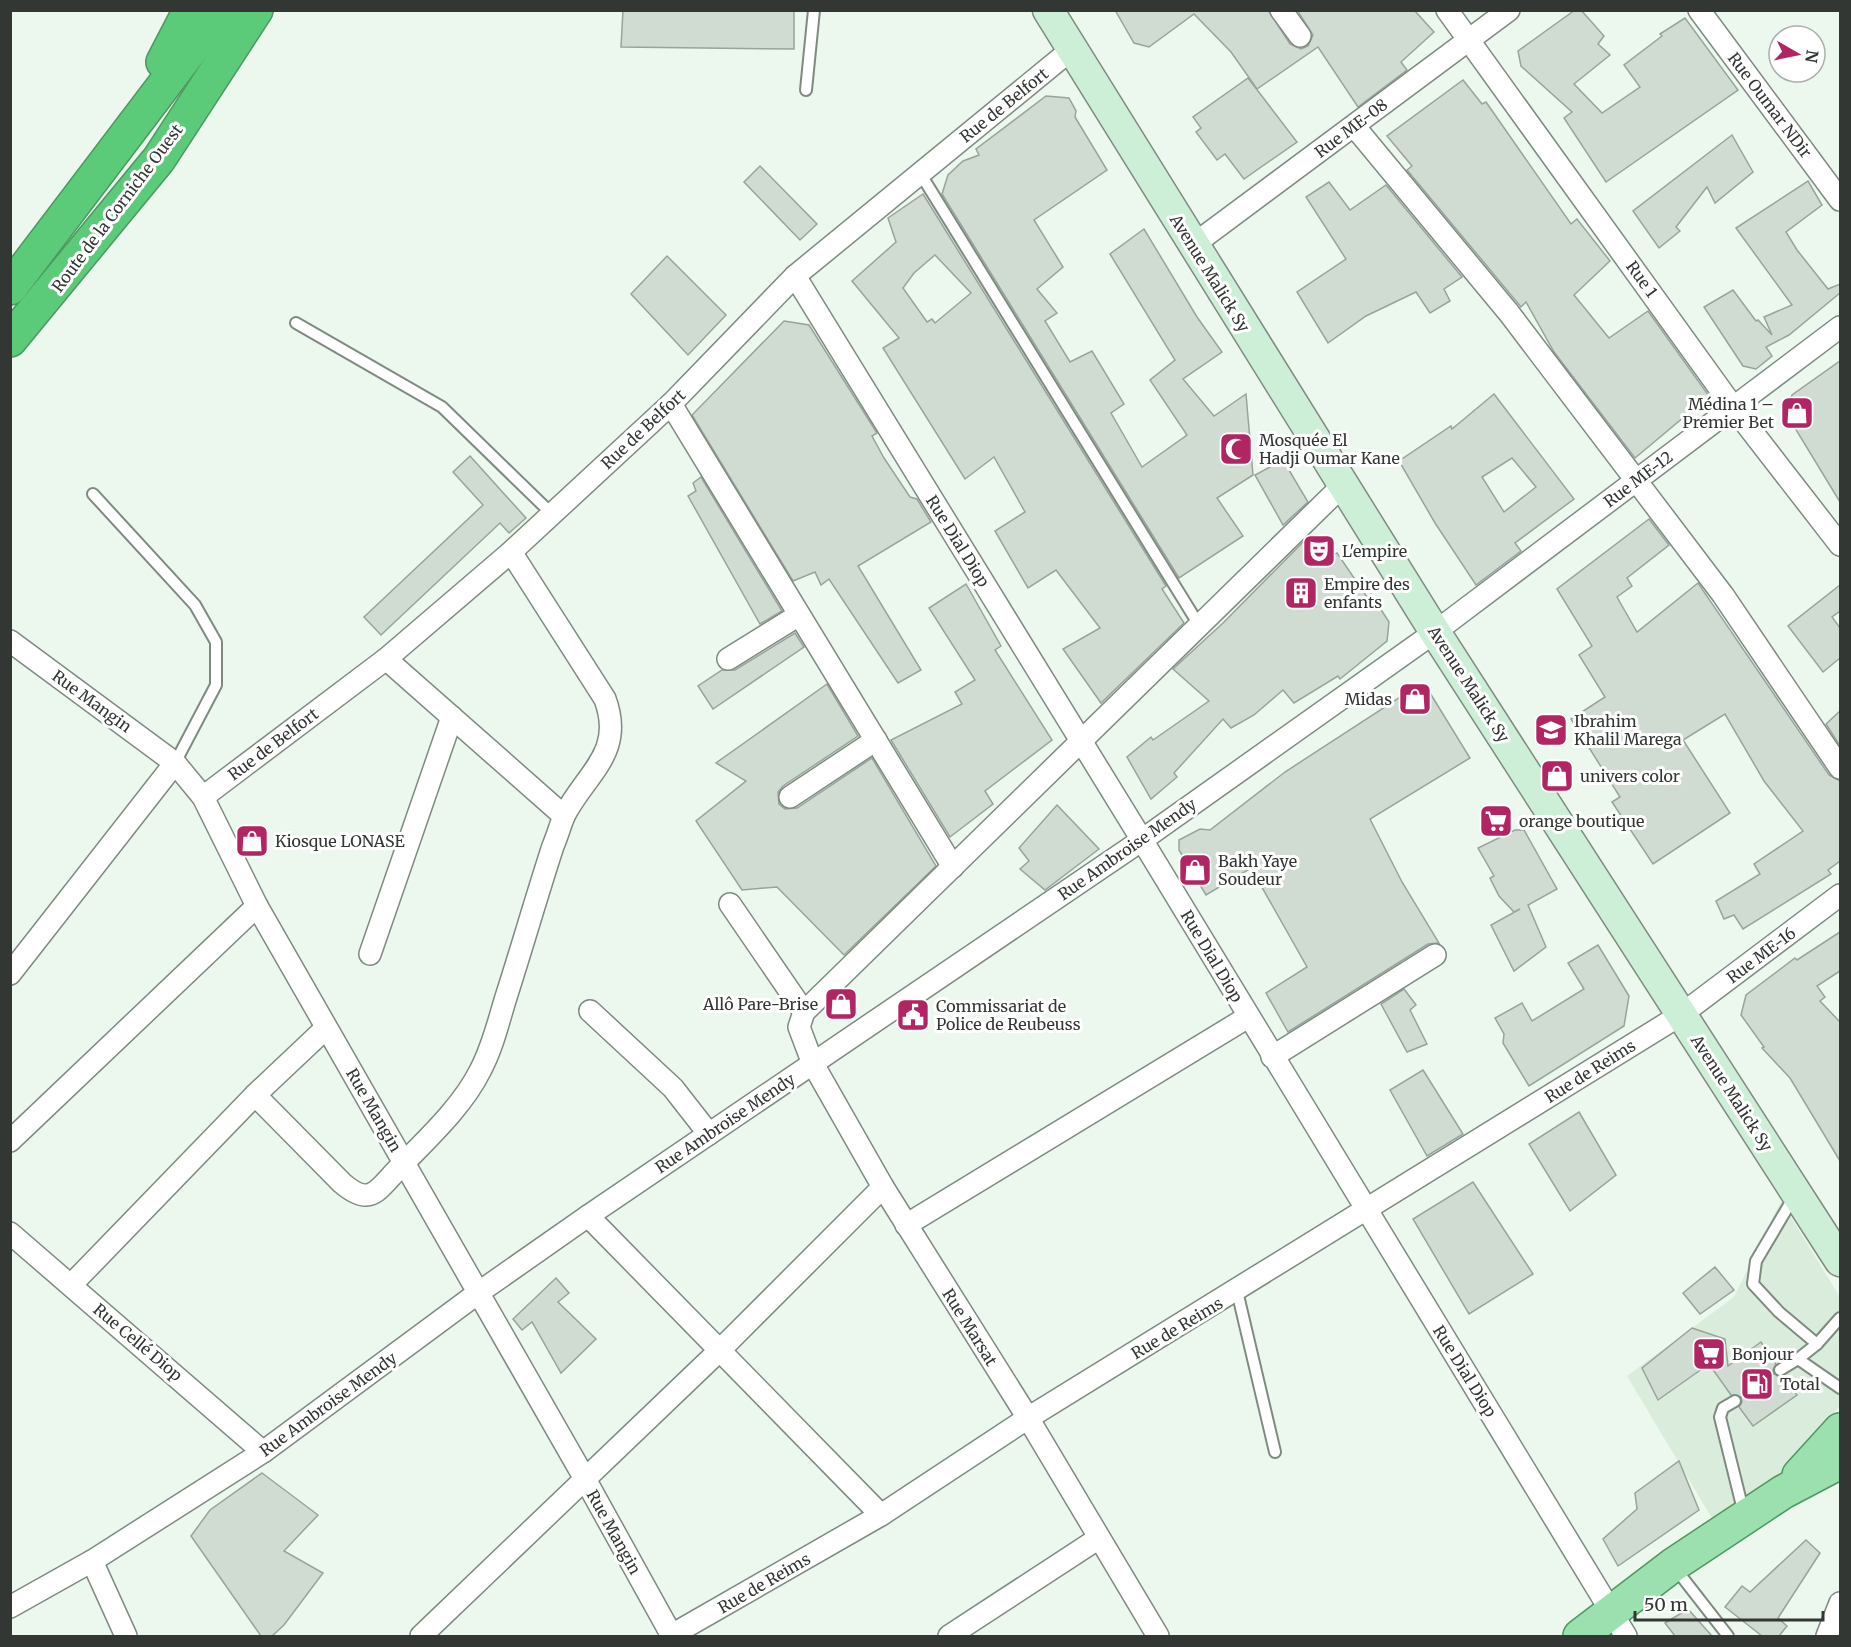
<svg xmlns="http://www.w3.org/2000/svg" width="1851" height="1647" viewBox="0 0 1851 1647" font-family="Merriweather,serif">
<rect width="100%" height="100%" fill="#ecf8ee"/>
<path fill="#daeddd" d="M 1781,1201 L 1840,1297 L 1840,1406 L 1780,1478 L 1713,1520 L 1627,1376 L 1734,1297 Z"/>
<g fill="#d0dcd2" stroke="#98a399" stroke-width="1.5" fill-rule="evenodd">
<path d="M 623,10 L 794,10 L 794,49 L 621,47 Z"/>
<path d="M 1115,10 L 1268,10 L 1290,44 L 1301,49 L 1308,46 L 1313,35 L 1297,10 L 1414,10 L 1434,32 L 1401,62 L 1407,70 L 1358,107 L 1318,47 L 1257,89 L 1231,52 L 1194,14 L 1149,47 L 1134,43 Z"/>
<path d="M 1575,10 L 1581,10 L 1604,36 L 1598,44 L 1610,55 L 1574,84 L 1602,113 L 1640,87 L 1624,65 L 1662,36 L 1660,34 L 1685,18 L 1738,90 L 1606,182 L 1564,118 L 1572,112 L 1521,66 L 1518,51 Z"/>
<path d="M 1248,78 L 1297,142 L 1244,179 L 1225,154 L 1217,160 L 1196,132 L 1201,128 L 1193,117 Z"/>
<path d="M 1463,80 L 1482,104 L 1486,102 L 1571,224 L 1577,219 L 1610,261 L 1574,295 L 1609,338 L 1648,311 L 1709,396 L 1635,458 L 1554,352 L 1526,302 L 1521,307 L 1407,170 L 1412,166 L 1387,136 Z"/>
<path d="M 1046,96 L 1069,98 L 1076,111 L 1075,117 L 1107,170 L 1034,220 L 1063,267 L 1037,289 L 1057,313 L 1045,321 L 1070,362 L 1092,351 L 1124,404 L 1111,413 L 1142,467 L 1187,435 L 1150,380 L 1175,360 L 1110,254 L 1144,229 L 1197,317 L 1222,352 L 1183,379 L 1214,416 L 1246,394 L 1253,475 L 1217,498 L 1243,536 L 1179,578 L 942,194 L 948,175 L 963,161 L 979,155 L 976,149 Z"/>
<path d="M 1732,135 L 1753,172 L 1715,203 L 1707,187 L 1676,227 L 1680,231 L 1659,248 L 1633,211 Z"/>
<path d="M 760,166 L 817,224 L 800,240 L 744,182 Z"/>
<path d="M 1808,181 L 1822,205 L 1786,232 L 1797,250 L 1828,289 L 1840,284 L 1840,293 L 1789,335 L 1766,347 L 1772,356 L 1756,369 L 1743,366 L 1704,307 L 1733,290 L 1756,321 L 1758,320 L 1772,335 L 1764,317 L 1792,305 L 1736,228 Z"/>
<path d="M 1329,182 L 1350,210 L 1386,185 L 1462,277 L 1444,289 L 1450,301 L 1430,313 L 1416,292 L 1366,316 L 1328,343 L 1297,292 L 1346,259 L 1306,197 Z"/>
<path d="M 923,194 L 1166,586 L 1162,589 L 1184,623 L 1101,703 L 1063,649 L 1100,628 L 1056,570 L 1028,588 L 995,531 L 1025,512 L 994,457 L 965,479 L 883,348 L 899,338 L 852,281 L 896,242 L 888,218 ZM 935,255 L 971,293 L 935,323 L 932,319 L 927,322 L 903,288 L 914,273 Z"/>
<path d="M 667,256 L 726,315 L 688,355 L 631,294 Z"/>
<path d="M 784,321 L 809,325 L 877,433 L 872,436 L 884,458 L 910,497 L 917,499 L 931,522 L 858,566 L 921,670 L 898,683 L 829,579 L 821,585 L 815,572 L 793,581 L 692,415 Z"/>
<path d="M 1840,361 L 1840,502 L 1787,415 L 1792,395 Z"/>
<path d="M 1494,394 L 1574,499 L 1515,543 L 1521,551 L 1476,585 L 1435,523 L 1399,461 L 1451,426 L 1452,429 ZM 1512,458 L 1536,487 L 1504,512 L 1482,477 Z"/>
<path d="M 470,456 L 526,518 L 509,533 L 500,523 L 381,635 L 364,617 L 483,505 L 453,472 Z"/>
<path d="M 1283,460 L 1308,502 L 1283,525 L 1255,475 Z"/>
<path d="M 701,477 L 782,611 L 760,624 L 688,496 L 696,491 L 693,483 Z"/>
<path d="M 1649,519 L 1669,545 L 1627,578 L 1632,586 L 1617,597 L 1637,632 L 1698,583 L 1829,775 L 1840,781 L 1840,861 L 1828,870 L 1831,874 L 1743,929 L 1734,915 L 1724,919 L 1716,901 L 1760,874 L 1754,864 L 1803,831 L 1764,781 L 1725,714 L 1683,740 L 1730,813 L 1653,864 L 1612,802 L 1620,797 L 1571,719 L 1605,697 L 1579,655 L 1592,646 L 1557,589 Z"/>
<path d="M 1308,537 L 1319,542 L 1327,558 L 1337,553 L 1367,597 L 1371,594 L 1389,622 L 1387,641 L 1340,679 L 1338,676 L 1294,703 L 1283,690 L 1254,715 L 1231,728 L 1223,719 L 1174,773 L 1177,777 L 1151,799 L 1127,757 L 1151,737 L 1153,740 L 1209,701 L 1173,669 L 1223,623 Z"/>
<path d="M 966,584 L 1001,646 L 995,650 L 1052,740 L 985,791 L 993,804 L 950,837 L 891,740 L 962,704 L 955,692 L 975,680 L 929,608 Z"/>
<path d="M 1840,585 L 1840,611 L 1832,617 L 1840,628 L 1840,658 L 1823,672 L 1788,626 Z"/>
<path d="M 795,633 L 804,647 L 713,709 L 698,686 L 722,670 L 735,670 Z"/>
<path d="M 827,684 L 858,736 L 783,786 L 778,792 L 779,804 L 785,809 L 797,808 L 872,758 L 936,866 L 844,955 L 777,887 L 742,890 L 696,821 L 746,781 L 716,763 Z"/>
<path d="M 1414,688 L 1430,693 L 1470,758 L 1370,819 L 1402,882 L 1439,943 L 1428,944 L 1288,1032 L 1266,993 L 1307,967 L 1251,868 L 1206,895 L 1179,850 L 1179,840 L 1200,829 L 1210,830 L 1285,772 Z"/>
<path d="M 1840,711 L 1840,746 L 1826,724 Z"/>
<path d="M 1057,805 L 1099,849 L 1045,890 L 1020,869 L 1029,861 L 1019,848 Z"/>
<path d="M 1515,830 L 1524,830 L 1557,889 L 1528,905 L 1546,947 L 1514,971 L 1491,925 L 1520,909 L 1514,912 L 1499,896 L 1490,878 L 1494,876 L 1478,848 Z"/>
<path d="M 1840,932 L 1840,971 L 1817,986 L 1825,997 L 1820,1001 L 1840,1022 L 1840,1161 L 1790,1078 L 1762,1048 L 1764,1047 L 1741,1015 L 1746,995 L 1795,958 L 1797,960 Z"/>
<path d="M 1598,945 L 1629,996 L 1624,1026 L 1529,1086 L 1503,1043 L 1504,1034 L 1495,1018 L 1522,1003 L 1532,1021 L 1584,989 L 1568,963 Z"/>
<path d="M 1404,989 L 1416,1005 L 1410,1010 L 1427,1044 L 1407,1052 L 1381,1004 Z"/>
<path d="M 1423,1070 L 1463,1134 L 1427,1156 L 1390,1090 Z"/>
<path d="M 1579,1112 L 1616,1175 L 1570,1211 L 1529,1144 Z"/>
<path d="M 1473,1182 L 1533,1274 L 1469,1314 L 1413,1219 Z"/>
<path d="M 1715,1267 L 1734,1290 L 1700,1314 L 1683,1293 Z"/>
<path d="M 556,1278 L 569,1293 L 558,1302 L 596,1339 L 561,1373 L 532,1322 L 522,1330 L 513,1319 Z"/>
<path d="M 1692,1328 L 1725,1339 L 1728,1366 L 1761,1342 L 1776,1364 L 1773,1370 L 1774,1374 L 1784,1376 L 1797,1395 L 1753,1426 L 1739,1407 L 1742,1402 L 1741,1397 L 1731,1395 L 1709,1364 L 1658,1400 L 1642,1368 Z"/>
<path d="M 1679,1461 L 1699,1510 L 1618,1566 L 1603,1539 L 1637,1509 L 1635,1493 Z"/>
<path d="M 262,1473 L 318,1515 L 284,1551 L 323,1573 L 284,1625 L 272,1636 L 261,1636 L 191,1536 L 210,1510 Z"/>
<path d="M 1806,1540 L 1820,1553 L 1778,1618 L 1787,1626 L 1779,1636 L 1762,1636 L 1725,1607 L 1742,1586 L 1750,1592 Z"/>
<path d="M 1688,1609 L 1712,1636 L 1675,1636 L 1665,1623 Z"/>
</g>
<g fill="none" stroke-linecap="round" stroke-linejoin="round">
<defs>
<g id="lane">
<path d="M 806,90 L 814,10"/>
<path d="M 920,173 L 1199,625"/>
<path d="M 296,323 L 442,407 L 552,514"/>
<path d="M 93,494 L 195,605 L 216,642 L 216,685 L 175,763"/>
<path d="M 1795,1195 L 1756,1261 L 1753,1284 L 1779,1312 L 1817,1344 L 1840,1318"/>
<path d="M 1237,1291 L 1275,1452"/>
<path d="M 1798,1359 L 1817,1344"/>
<path d="M 1780,1370 L 1798,1359 L 1840,1388"/>
<path d="M 1735,1401 L 1723,1408 L 1720,1417 L 1744,1514"/>
<path d="M 1675,1568 L 1728,1636"/>
</g>
<g id="street">
<path d="M 1281,10 L 1300,36"/>
<path d="M 1447,10 L 1733,407 L 1840,545"/>
<path d="M 1699,10 L 1840,200"/>
<path d="M 1354,126 L 1509,313 L 1723,595 L 1840,768"/>
<path d="M 1193,245 L 1509,10"/>
<path d="M 795,276 L 1142,840 L 1626,1636"/>
<path d="M 671,404 L 953,867"/>
<path d="M 10,641 L 175,763 L 203,797 L 257,906 L 585,1479 L 672,1636"/>
<path d="M 386,659 L 564,816"/>
<path d="M 728,659 L 799,615"/>
<path d="M 203,797 L 386,659 L 511,552 L 671,404 L 795,276 L 1072,49"/>
<path d="M 790,797 L 876,740"/>
<path d="M 730,904 L 804,1012"/>
<path d="M 370,954 L 452,717"/>
<path d="M 10,974 L 175,763"/>
<path d="M 590,1011 L 673,1088 L 709,1134"/>
<path d="M 1272,1057 L 1435,955"/>
<path d="M 255,1095 L 342,1183 C 371,1208 377,1190 399,1168 C 427,1139 462,1107 480,1071 C 493,1047 499,1019 507,994 C 523,944 537,895 553,846 C 557,837 560,826 564,816 C 586,773 625,753 605,699 L 511,552"/>
<path d="M 10,1141 L 257,906"/>
<path d="M 588,1216 L 881,1515"/>
<path d="M 906,1225 L 1248,1017"/>
<path d="M 10,1233 L 263,1452"/>
<path d="M 71,1285 L 255,1095 L 326,1028"/>
<path d="M 92,1561 L 126,1636"/>
<path d="M 10,1607 L 92,1561 L 263,1452 L 478,1293 L 588,1216 L 1142,840 L 1435,632 L 1840,327"/>
<path d="M 421,1636 L 721,1349 L 883,1187"/>
<path d="M 670,1636 L 881,1515 L 1028,1418 L 1682,1014 L 1840,895"/>
<path d="M 949,1636 L 1099,1538"/>
<path d="M 1158,1636 L 1028,1418 L 883,1187 L 813,1064 L 799,1027 L 804,1012 L 1343,485"/>
<path d="M 1827,1636 L 1840,1603"/>
</g>
<path id="secondary" d="M 1048,10 L 1435,632 L 1840,1261"/>
<g id="primary">
<path d="M 1799,1475 L 1840,1430"/>
<path d="M 1580,1636 L 1673,1565 L 1783,1492 L 1840,1462"/>
</g>
<g id="highway">
<path d="M 163,62 L 190,10"/>
<path d="M 10,288 L 221,10"/>
<path d="M 10,340 L 159,159 L 256,10"/>
</g>
</defs>
<use href="#lane" stroke="#7f8a81" stroke-width="14"/>
<use href="#street" stroke="#7f8a81" stroke-width="24"/>
<use href="#secondary" stroke="#7f8a81" stroke-width="33"/>
<use href="#primary" stroke="#4d9761" stroke-width="36"/>
<use href="#highway" stroke="#4d9761" stroke-width="36"/>
<use href="#lane" stroke="#fff" stroke-width="10"/>
<use href="#street" stroke="#fff" stroke-width="21"/>
<use href="#secondary" stroke="#ceefd7" stroke-width="30"/>
<use href="#primary" stroke="#9de0af" stroke-width="33"/>
<use href="#highway" stroke="#5bcb7a" stroke-width="33"/>
</g>
<defs>
<symbol id="shop-square" viewBox="-11 -11 22 22"><rect x="-9" y="-9" width="18" height="18" rx="4" fill="#b02562" stroke="#fff"/><path d="M-5-2.5h2.3a2.7 3.5 0 0 1 5.4 0H5L5.5 6h-11ZM-1.5-2.5h3a1.5 2.3 0 0 0-3 0Z" fill="#fff"/></symbol>
<symbol id="mosque-square" viewBox="-11 -11 22 22"><rect x="-9" y="-9" width="18" height="18" rx="4" fill="#b02562" stroke="#fff"/><path d="M3.5-4.9A6 6 0 1 0 3.5 4.9A5 5 0 1 1 3.5-4.9Z" fill="#fff"/></symbol>
<symbol id="theatre-square" viewBox="-11 -11 22 22"><rect x="-9" y="-9" width="18" height="18" rx="4" fill="#b02562" stroke="#fff"/><path d="M-5-5.5Q0-4 5-5.5V0Q5 5 0 6Q-5 5-5 0ZM-3.3-2.5H-1v1.5H-3.3ZM1-2.5H3.3v1.5H1ZM-2.8 1Q0 5.5 2.8 1Z" fill="#fff"/></symbol>
<symbol id="building-square" viewBox="-11 -11 22 22"><rect x="-9" y="-9" width="18" height="18" rx="4" fill="#b02562" stroke="#fff"/><path d="M-4-6H4V6H1V3H-1V6H-4ZM-2.5-4.3h1.7v1.8h-1.7ZM.8-4.3h1.7v1.8H.8ZM-2.5-1h1.7V.8h-1.7ZM.8-1h1.7V.8H.8Z" fill="#fff"/></symbol>
<symbol id="school-square" viewBox="-11 -11 22 22"><rect x="-9" y="-9" width="18" height="18" rx="4" fill="#b02562" stroke="#fff"/><path d="M0-5L7-2L0 1L-7-2ZM-4 1L0 2.5L4 1V4Q0 6-4 4Z" fill="#fff"/></symbol>
<symbol id="supermarket-square" viewBox="-11 -11 22 22"><rect x="-9" y="-9" width="18" height="18" rx="4" fill="#b02562" stroke="#fff"/><path d="M-6-5.5h2.5l.6 2H6L4.5 2H-2.5L-4.4-4H-6ZM-1.5 3.2a1.3 1.3 0 1 0 .1 0ZM3 3.2a1.3 1.3 0 1 0 .1 0Z" fill="#fff"/></symbol>
<symbol id="civic-square" viewBox="-11 -11 22 22"><rect x="-9" y="-9" width="18" height="18" rx="4" fill="#b02562" stroke="#fff"/><path d="M-.6-6.5H3V-4.5H.6V-3L4-1V1h2V6H-6V1h2V-1L-.6-3ZM-1.2 2.5V6h2.4V2.5Z" fill="#fff"/></symbol>
<symbol id="fuel-square" viewBox="-11 -11 22 22"><rect x="-9" y="-9" width="18" height="18" rx="4" fill="#b02562" stroke="#fff"/><path d="M-5.5-6h7V0h2V4h1.3V-2.5L3-4.5l.8-.8L6-3V5H2.5V1h-1V6h-7ZM-4.2-4.7v3.2H.2V-4.7Z" fill="#fff"/></symbol>
</defs>
<g fill-rule="evenodd">
<use href="#shop-square" x="1778" y="394" width="38" height="38"/>
<use href="#mosque-square" x="1217" y="430" width="38" height="38"/>
<use href="#theatre-square" x="1300" y="532" width="38" height="38"/>
<use href="#building-square" x="1282" y="574" width="38" height="38"/>
<use href="#shop-square" x="1396" y="680" width="38" height="38"/>
<use href="#school-square" x="1532" y="711" width="38" height="38"/>
<use href="#shop-square" x="1538" y="757" width="38" height="38"/>
<use href="#supermarket-square" x="1477" y="802" width="38" height="38"/>
<use href="#shop-square" x="233" y="822" width="38" height="38"/>
<use href="#shop-square" x="1176" y="851" width="38" height="38"/>
<use href="#shop-square" x="822" y="985" width="38" height="38"/>
<use href="#civic-square" x="894" y="996" width="38" height="38"/>
<use href="#supermarket-square" x="1690" y="1335" width="38" height="38"/>
<use href="#fuel-square" x="1738" y="1365" width="38" height="38"/>
</g>
<g text-anchor="middle" stroke-width="6" stroke-linejoin="round" paint-order="stroke">
<g font-size="16" fill="#323733" stroke="#fff">
<text transform="translate(1004 105) rotate(-39)" y="6">Rue de Belfort</text>
<text transform="translate(1770 105) rotate(53)" y="6">Rue Oumar NDir</text>
<text transform="translate(1351 128) rotate(-37)" y="6">Rue ME-08</text>
<text transform="translate(117 208) rotate(-53)" y="6">Route de la Corniche Ouest</text>
<text transform="translate(1210 273) rotate(58)" y="6">Avenue Malick Sy</text>
<text transform="translate(1642 279) rotate(54)" y="6">Rue 1</text>
<text transform="translate(643 429) rotate(-43)" y="6">Rue de Belfort</text>
<text transform="translate(1638 479) rotate(-37)" y="6">Rue ME-12</text>
<text transform="translate(958 541) rotate(58)" y="6">Rue Dial Diop</text>
<text transform="translate(1469 684) rotate(57)" y="6">Avenue Malick Sy</text>
<text transform="translate(92 701) rotate(36)" y="6">Rue Mangin</text>
<text transform="translate(273 744) rotate(-37)" y="6">Rue de Belfort</text>
<text transform="translate(1127 849) rotate(-35)" y="6">Rue Ambroise Mendy</text>
<text transform="translate(1761 955) rotate(-37)" y="6">Rue ME-16</text>
<text transform="translate(1212 956) rotate(59)" y="6">Rue Dial Diop</text>
<text transform="translate(1590 1071) rotate(-32)" y="6">Rue de Reims</text>
<text transform="translate(1732 1093) rotate(57)" y="6">Avenue Malick Sy</text>
<text transform="translate(374 1110) rotate(60)" y="6">Rue Mangin</text>
<text transform="translate(725 1123) rotate(-34)" y="6">Rue Ambroise Mendy</text>
<text transform="translate(970 1327) rotate(58)" y="6">Rue Marsat</text>
<text transform="translate(1177 1328) rotate(-31)" y="6">Rue de Reims</text>
<text transform="translate(138 1342) rotate(40)" y="6">Rue Cellé Diop</text>
<text transform="translate(1465 1371) rotate(58)" y="6">Rue Dial Diop</text>
<text transform="translate(328 1404) rotate(-36)" y="6">Rue Ambroise Mendy</text>
<text transform="translate(614 1532) rotate(61)" y="6">Rue Mangin</text>
<text transform="translate(764 1583) rotate(-30)" y="6">Rue de Reims</text>
</g>
<g font-size="16" fill="#323733" stroke="#fff" text-anchor="start">
<text x="1774" y="410" text-anchor="end">Médina 1 –<tspan x="1774" dy="18">Premier Bet</tspan></text>
<text x="1259" y="446">Mosquée El<tspan x="1259" dy="18">Hadji Oumar Kane</tspan></text>
<text x="1342" y="557">L'empire</text>
<text x="1324" y="590">Empire des<tspan x="1324" dy="18">enfants</tspan></text>
<text x="1392" y="705" text-anchor="end">Midas</text>
<text x="1574" y="727">Ibrahim<tspan x="1574" dy="18">Khalil Marega</tspan></text>
<text x="1580" y="782">univers color</text>
<text x="1519" y="827">orange boutique</text>
<text x="275" y="847">Kiosque LONASE</text>
<text x="1218" y="867">Bakh Yaye<tspan x="1218" dy="18">Soudeur</tspan></text>
<text x="818" y="1010" text-anchor="end">Allô Pare-Brise</text>
<text x="936" y="1012">Commissariat de<tspan x="936" dy="18">Police de Reubeuss</tspan></text>
<text x="1732" y="1360">Bonjour</text>
<text x="1780" y="1390">Total</text>
</g>
</g>
<rect width="1851" height="1647" fill="none" stroke="#323733" stroke-width="24"/>
<g transform="translate(1797 54) rotate(99)"><circle r="28" fill="#ffffff" stroke="#adafad" stroke-width="1.5"/>
<path d="M0-4.5L10 22L0 15L-10 22Z" fill="#b02562"/>
<text y="-9" font-size="16" font-weight="bold" text-anchor="middle" fill="#323733">N</text>
</g>
<path d="M1635 1611v9h188v-9" fill="none" stroke="#323733" stroke-width="3"/>
<text x="1644" y="1611" font-size="18" fill="#323733" stroke="#ffffff" stroke-width="4.5" paint-order="stroke">50 m</text>
</svg>
